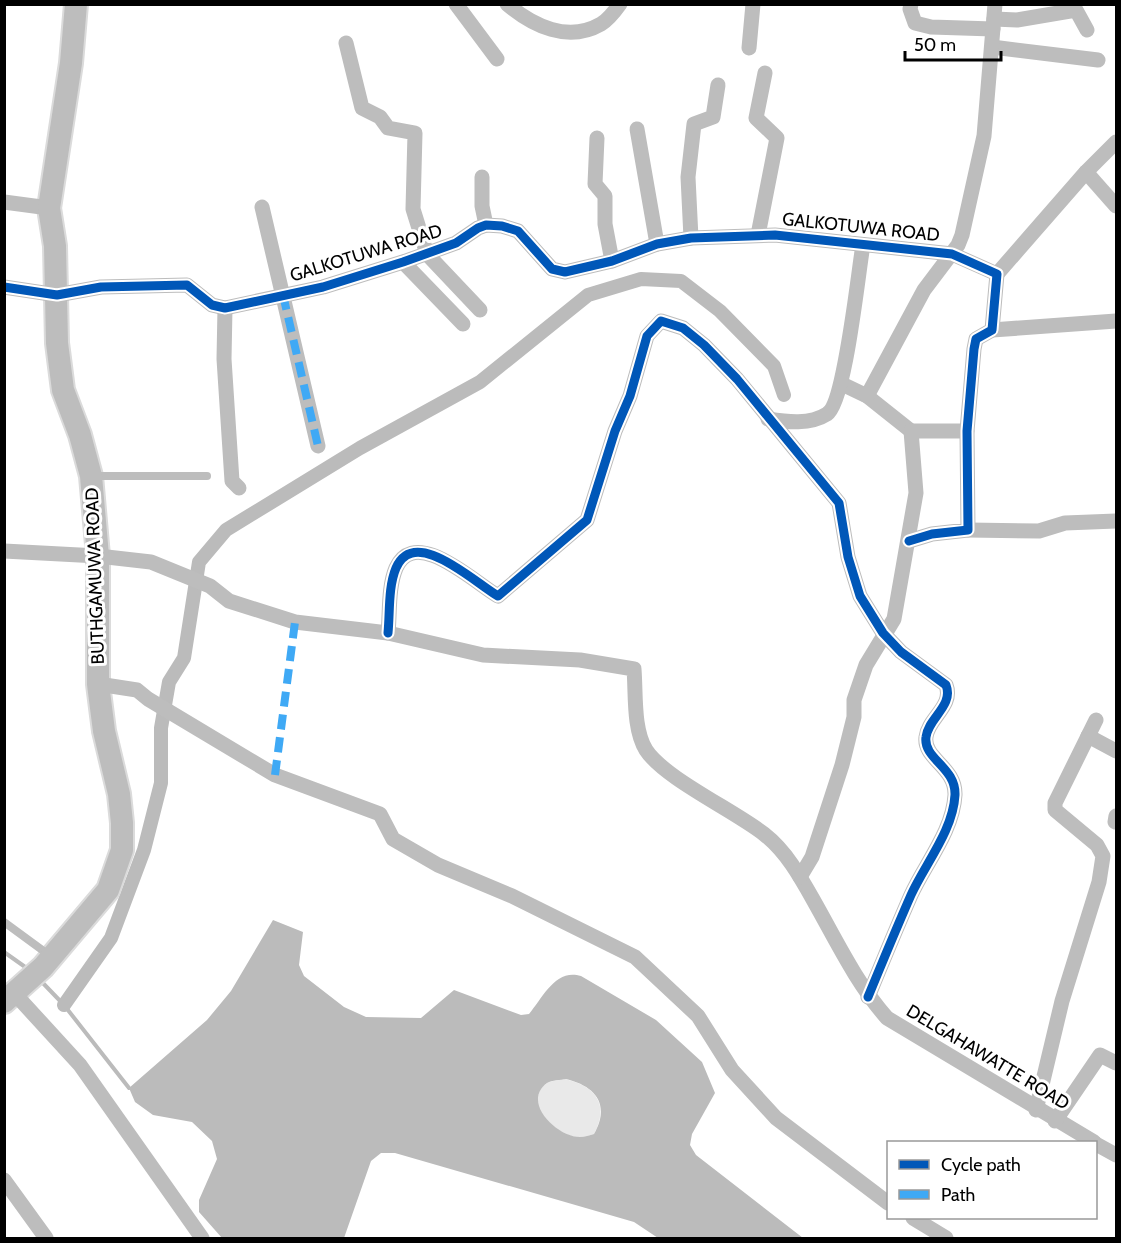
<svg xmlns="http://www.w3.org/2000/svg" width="1121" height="1243" viewBox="0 0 1121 1243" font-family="Cabin,sans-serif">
<rect width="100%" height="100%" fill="#fff"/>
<path fill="#e9e9e9" d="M 565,1079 C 595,1086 610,1104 594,1134 C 590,1135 584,1137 580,1137 C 558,1138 520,1103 547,1083 C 551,1081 560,1080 565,1079 Z"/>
<path fill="#bbb" fill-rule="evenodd" d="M 273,920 L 303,932 L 299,965 L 304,976 L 344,1007 L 366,1017 L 421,1018 L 454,990 L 521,1015 L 529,1014 C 543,997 556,968 581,976 L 656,1020 L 702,1062 L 715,1093 L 692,1134 L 690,1145 L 696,1155 L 803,1238 L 658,1238 L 634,1222 L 395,1153 L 381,1153 L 371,1161 L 344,1238 L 222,1238 L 199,1212 L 199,1200 L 217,1159 L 212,1141 L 192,1122 L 153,1115 L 135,1102 L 129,1088 L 207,1020 L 231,991 ZM 566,1079 C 595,1086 611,1104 594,1134 C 590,1135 584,1137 580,1137 C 557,1137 521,1102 547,1083 C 552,1080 561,1080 566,1079 Z"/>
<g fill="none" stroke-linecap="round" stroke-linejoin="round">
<g stroke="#bbb" stroke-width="4">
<path d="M 4,952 L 28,969"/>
<path d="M 40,980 L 64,1005 L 129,1088"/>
</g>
<path stroke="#bbb" stroke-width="14" d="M 64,1005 L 111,938 L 144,850 L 161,783 L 161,728 L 169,682 L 184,658 L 199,562 L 226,530 L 360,448 L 480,382 L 588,295 L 641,279 L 681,281 L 720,311 L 774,366 L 784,395"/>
<defs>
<path id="primary" d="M 4,1002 L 43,967 L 108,890 L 122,850 L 122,823 L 119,794 L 104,731 L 98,684 L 98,556 L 91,476 L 80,435 L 63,390 L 57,343 L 55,246 L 49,208 L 71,63 L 76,4"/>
</defs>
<use href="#primary" stroke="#dbdbdb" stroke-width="26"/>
<g stroke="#bdbdbd" stroke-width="8">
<path d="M 93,476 L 207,476"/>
<path d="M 4,922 L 49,955"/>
</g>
<g stroke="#bdbdbd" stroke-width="15">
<path d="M 456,4 L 497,59"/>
<path d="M 507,4 C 533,26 568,43 601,24 C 608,20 615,11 620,4"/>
<path d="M 911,4 L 910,9 L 915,23 L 931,27 L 993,29"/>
<path d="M 994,19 L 1017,20 L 1076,10 L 1087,30"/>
<path d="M 346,43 L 362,108 L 380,117 L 388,128 L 415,133 L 413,209 L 427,254 L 480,310"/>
<path d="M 992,47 L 1098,60"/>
<path d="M 749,48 L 753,4"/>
<path d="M 637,129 L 657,244"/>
<path d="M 597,138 L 595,184 L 605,196 L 605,224 L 612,261"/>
<path d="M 1086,172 L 1116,206"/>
<path d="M 482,177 L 482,206 L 486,225"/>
<path d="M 4,202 L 49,208"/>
<path d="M 262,207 L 318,446"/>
<path d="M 758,235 L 777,138 L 756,118 L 765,73"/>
<path d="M 691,238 L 688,177 L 694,124 L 713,117 L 718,85"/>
<path d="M 403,262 L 463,324"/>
<path d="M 997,274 L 1086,172 L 1116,142"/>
<path d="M 4,287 L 57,295 L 101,287 L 187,285 L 212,305 L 225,308 L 323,287 L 403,262 L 456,243 L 478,228 L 486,225 L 502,226 L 518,231 L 552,269 L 565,272 L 612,261 L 657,244 L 691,238 L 775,235 L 952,254 L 997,274 L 992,330 L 976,339 L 974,349 L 967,431 L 968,530 L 932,534 L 909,541"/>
<path d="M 225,308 L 224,359 L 232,481 L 239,488"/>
<path d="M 992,330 L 1116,321"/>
<path d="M 842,384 L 867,396 L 911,431"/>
<path d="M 867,396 L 924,290 L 958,245 L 962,235 L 984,136 L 995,4"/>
<path d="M 768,419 C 787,422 810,425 827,414 C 845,403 858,273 863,245"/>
<path d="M 968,530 L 1039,531 L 1065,523 L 1116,521"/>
<path d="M 4,551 L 98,556 L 151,562 L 210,586 L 229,601 L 295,622 L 388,633 L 483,655 L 580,660 L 634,669 C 636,694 633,729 646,750 C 664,778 735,811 764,834 C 787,852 801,878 815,903 C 837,942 857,984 887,1018 L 1094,1142"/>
<path d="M 388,633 C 390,613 388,587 396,568 C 415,525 475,583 498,596 L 587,520 L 615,431 L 630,396 L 647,336 L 661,321 L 683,328 L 704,345 L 737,379 L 839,503 L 848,557 L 860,596 L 883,633 L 901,652 L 946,685 C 954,706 928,718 926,737 C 923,759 956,767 955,795 C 953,831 925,864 911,895 C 896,929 882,963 868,997"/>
<path d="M 98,684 L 137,690 L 148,699 L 275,775 L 380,814 L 393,839 L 438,865 L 512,896 L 635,957 L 698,1016 L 732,1070 L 776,1118 L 888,1203"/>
<path d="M 1088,736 L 1116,751"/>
<path d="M 1115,822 L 1116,816"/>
<path d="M 800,877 L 812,857 L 842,765 L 854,717 L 854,700 L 866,665 L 894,619 L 916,493 L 911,431 L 967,431"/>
<path d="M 15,994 L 80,1065 L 202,1238"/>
<path d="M 1036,1110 L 1062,1001 L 1099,882 L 1103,856 L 1097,845 L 1055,810 L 1055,803 L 1096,720"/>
<path d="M 1055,1121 L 1100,1055 L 1116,1063"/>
<path d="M 1096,1144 L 1116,1155"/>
<path d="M 4,1180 L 46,1238"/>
<path d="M 913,1218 L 946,1238"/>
</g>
<use href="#primary" stroke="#bdbdbd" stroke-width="22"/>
<g stroke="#3fa9f5" stroke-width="8" stroke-dasharray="15 8" stroke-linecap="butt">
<path d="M 283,295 L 318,446"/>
<path d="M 275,775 L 295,622"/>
</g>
<defs>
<g id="cycleway">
<path d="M 4,287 L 57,295 L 101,287 L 187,285 L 212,305 L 225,308 L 323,287 L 403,262 L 456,243 L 478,228 L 486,225 L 502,226 L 518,231 L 552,269 L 565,272 L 612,261 L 657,244 L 691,238 L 775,235 L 952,254 L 997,274 L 992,330 L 976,339 L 974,349 L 967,431 L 968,530 L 932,534 L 909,541"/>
<path d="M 388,633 C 390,613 388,587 396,568 C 415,525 475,583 498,596 L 587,520 L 615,431 L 630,396 L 647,336 L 661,321 L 683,328 L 704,345 L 737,379 L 839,503 L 848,557 L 860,596 L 883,633 L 901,652 L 946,685 C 954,706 928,718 926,737 C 923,759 956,767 955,795 C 953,831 925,864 911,895 C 896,929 882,963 868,997"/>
</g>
</defs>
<use href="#cycleway" stroke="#fff" stroke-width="13"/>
<use href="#cycleway" stroke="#0057b8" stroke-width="9"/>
</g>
<g text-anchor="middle" stroke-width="6" stroke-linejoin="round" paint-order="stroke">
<g font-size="18" fill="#000" stroke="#fff">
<text transform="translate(861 227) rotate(6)" y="6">GALKOTUWA ROAD</text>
<text transform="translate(366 253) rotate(-17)" y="6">GALKOTUWA ROAD</text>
<text transform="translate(95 576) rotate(-92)" y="6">BUTHGAMUWA ROAD</text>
<text transform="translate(988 1057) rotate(31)" y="6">DELGAHAWATTE ROAD</text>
</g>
</g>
<rect width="1121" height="1243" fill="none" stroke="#000000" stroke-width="12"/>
<rect x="887" y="1141" width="210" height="78" fill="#ffffff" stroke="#999999" stroke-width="1.5"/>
<rect x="899" y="1160" width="30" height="9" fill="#0057b8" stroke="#999999" stroke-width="1.5"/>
<text x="941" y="1171" font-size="18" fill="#000000">Cycle path</text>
<rect x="899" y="1190" width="30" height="9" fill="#3fa9f5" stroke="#999999" stroke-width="1.5"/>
<text x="941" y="1201" font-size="18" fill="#000000">Path</text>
<path d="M905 51v9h96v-9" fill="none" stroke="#000000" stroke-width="3"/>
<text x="914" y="51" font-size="18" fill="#000000" stroke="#ffffff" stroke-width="4.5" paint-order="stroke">50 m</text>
</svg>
